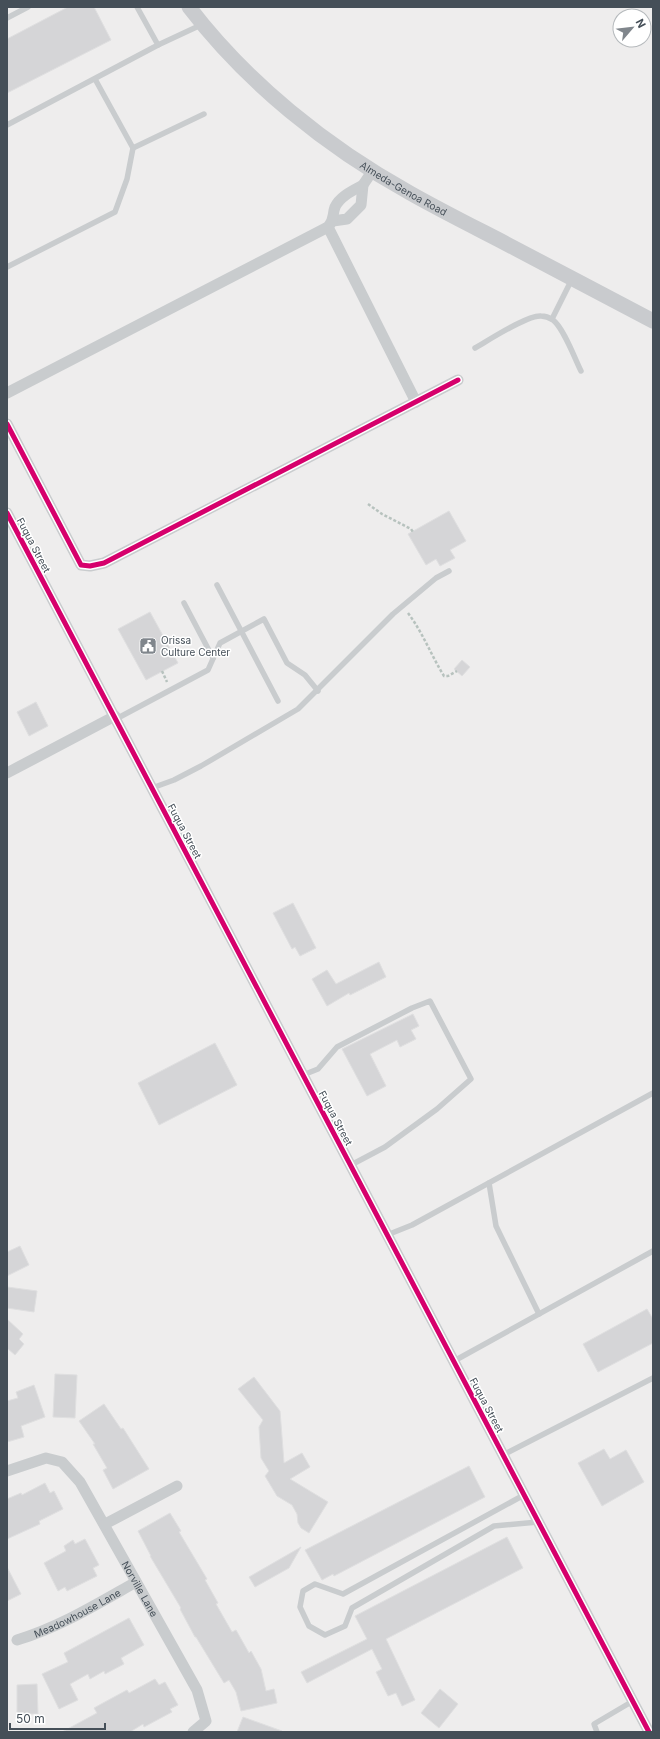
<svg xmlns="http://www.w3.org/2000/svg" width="660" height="1739" viewBox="0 0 660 1739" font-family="Inter,sans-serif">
<rect width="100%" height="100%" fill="#eeeded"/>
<g fill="#d5d5d7" stroke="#dfdfe0">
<path d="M 68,7 L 94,7 L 111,40 L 7,93 L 7,39 Z"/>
<path d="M 449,511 L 466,541 L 450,550 L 455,558 L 440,566 L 436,559 L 426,565 L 408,534 Z"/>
<path d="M 150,612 L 178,663 L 146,680 L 118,629 Z"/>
<path d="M 462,660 L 470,667 L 462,676 L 454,669 Z"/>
<path d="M 36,702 L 48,726 L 29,736 L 17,712 Z"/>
<path d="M 293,903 L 316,948 L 300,956 L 295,947 L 292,949 L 273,913 Z"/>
<path d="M 379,962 L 386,977 L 350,995 L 349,993 L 327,1006 L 312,979 L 327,970 L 336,984 Z"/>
<path d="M 413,1014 L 419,1026 L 411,1030 L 416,1039 L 400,1047 L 397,1040 L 370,1054 L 386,1086 L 367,1096 L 342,1049 Z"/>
<path d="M 215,1043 L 237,1085 L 159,1125 L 138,1083 Z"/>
<path d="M 20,1246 L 29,1265 L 7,1276 L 7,1252 Z"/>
<path d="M 7,1287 L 37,1291 L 34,1312 L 7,1308 Z"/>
<path d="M 647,1309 L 653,1319 L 653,1343 L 598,1372 L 583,1344 Z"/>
<path d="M 7,1319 L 23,1334 L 19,1339 L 24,1344 L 15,1355 L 7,1348 Z"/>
<path d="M 55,1374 L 77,1375 L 75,1418 L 53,1417 Z"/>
<path d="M 254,1377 L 280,1411 L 284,1463 L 302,1453 L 310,1467 L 290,1479 L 328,1502 L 309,1533 L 301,1528 L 298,1523 L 297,1514 L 292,1505 L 277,1496 L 265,1476 L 269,1471 L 261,1458 L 259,1427 L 263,1420 L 238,1389 Z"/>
<path d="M 34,1385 L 45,1417 L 21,1426 L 24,1437 L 7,1442 L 7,1401 L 18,1398 L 16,1392 Z"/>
<path d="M 104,1404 L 121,1429 L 123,1428 L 149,1469 L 113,1489 L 103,1470 L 107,1468 L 93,1444 L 95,1444 L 79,1421 Z"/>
<path d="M 604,1449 L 610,1459 L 626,1450 L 644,1482 L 602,1506 L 578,1463 Z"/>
<path d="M 469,1466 L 485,1497 L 334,1576 L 333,1574 L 322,1580 L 305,1550 Z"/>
<path d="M 45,1483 L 50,1493 L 54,1491 L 63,1509 L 39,1521 L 40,1524 L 7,1539 L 7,1499 L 21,1493 L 22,1495 Z"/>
<path d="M 170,1513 L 181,1531 L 179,1532 L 207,1579 L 205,1580 L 218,1603 L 216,1604 L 232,1632 L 236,1630 L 249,1653 L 251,1651 L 261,1669 L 266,1691 L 274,1689 L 277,1703 L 241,1711 L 236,1692 L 229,1680 L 224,1683 L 196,1637 L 195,1637 L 180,1609 L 181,1608 L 150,1556 L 151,1556 L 138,1531 Z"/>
<path d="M 507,1537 L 523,1568 L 386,1639 L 415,1700 L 402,1706 L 396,1693 L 388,1696 L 376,1672 L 382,1669 L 372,1649 L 307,1683 L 301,1672 L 367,1639 L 355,1616 Z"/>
<path d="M 85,1539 L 99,1565 L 93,1568 L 97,1576 L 67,1591 L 65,1587 L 58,1591 L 44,1563 L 66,1551 L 64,1546 L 73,1540 L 75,1544 Z"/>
<path d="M 301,1547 L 289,1568 L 255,1587 L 249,1577 Z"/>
<path d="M 7,1567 L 21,1594 L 7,1601 Z"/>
<path d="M 129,1618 L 144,1645 L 121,1658 L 124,1664 L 105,1674 L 104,1671 L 90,1679 L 88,1674 L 70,1684 L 78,1700 L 59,1709 L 42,1674 L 68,1662 L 64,1653 Z"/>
<path d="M 155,1679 L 159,1685 L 165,1682 L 178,1705 L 170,1709 L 172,1712 L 144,1727 L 143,1724 L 130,1732 L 62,1732 L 97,1713 L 94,1708 L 103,1703 L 127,1690 L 129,1693 Z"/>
<path d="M 37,1684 L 38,1714 L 17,1714 L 17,1685 Z"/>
<path d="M 440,1689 L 458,1704 L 439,1728 L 421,1713 Z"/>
<path d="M 243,1717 L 282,1731 L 282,1732 L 237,1732 Z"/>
</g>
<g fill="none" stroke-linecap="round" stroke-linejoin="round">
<g stroke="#b7c2be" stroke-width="2.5" stroke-dasharray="3 2" stroke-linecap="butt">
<path d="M 368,504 L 382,514 L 411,529 L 413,532"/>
<path d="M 408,613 C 423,633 431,655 444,676 L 448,676 L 457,671"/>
<path d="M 162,671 L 167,682"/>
</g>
<g stroke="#c9ccce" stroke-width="5.5">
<path d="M 7,18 L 28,7"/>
<path d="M 158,45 L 203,24"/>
<path d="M 7,125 L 158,45 L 137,7"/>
<path d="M 133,148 L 204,114"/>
<path d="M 7,267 L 115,212 L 127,179 L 133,148 L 95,79"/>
<path d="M 552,319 L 572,279"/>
<path d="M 475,348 C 489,340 527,315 541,316 C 545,316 550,318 553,320 C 563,327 575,359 581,371"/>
<path d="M 217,585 L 278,701"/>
<path d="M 184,603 L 213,658"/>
<path d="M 116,719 L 208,670 L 220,643 L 264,619 L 287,663 L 305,675 L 318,691"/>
<path d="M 152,788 L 174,780 L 201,766 L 298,709 L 393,614 L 436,578 L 449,571"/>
<path d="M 303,1075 L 318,1069 L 337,1047 L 412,1008 L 430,1001 L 471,1079 L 437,1109 L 385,1147 L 351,1165"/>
<path d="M 489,1183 L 496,1226 L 539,1314"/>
<path d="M 387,1235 L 412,1225 L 653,1093"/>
<path d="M 454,1361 L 653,1251"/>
<path d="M 503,1455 L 653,1378"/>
<path d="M 524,1495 L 343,1594 L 315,1584 L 303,1591 L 300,1607 L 309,1626 L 325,1635 L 345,1626 L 352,1608 L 494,1526 L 538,1522"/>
<path d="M 597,1732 L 594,1724 L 633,1701"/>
</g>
<g stroke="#c9ccce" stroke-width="11">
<path d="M 333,221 L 347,219 L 361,205 L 363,185 L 373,170"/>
<path d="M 328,227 L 416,402"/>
<path d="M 7,393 L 328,227 C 335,219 332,215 335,207 C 340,196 354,190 363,185"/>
<path d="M 7,424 L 81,565 L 90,566 L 104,563 L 458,380"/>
<path d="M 7,513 L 649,1732"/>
<path d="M 7,773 L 115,716"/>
<path id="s1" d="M 7,1471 L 46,1458 L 62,1462 L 80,1482 L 197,1690 L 206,1721 L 193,1732"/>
<path d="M 105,1524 L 177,1486"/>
<path id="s2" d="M 17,1640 C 60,1627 97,1604 136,1582"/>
</g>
<path stroke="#c9cbce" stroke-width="15" id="s3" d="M 189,7 C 247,83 327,147 410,193 C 440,210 472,226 503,242 C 553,268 603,295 653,321"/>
<defs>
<g id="cycleway">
<path d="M 7,424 L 81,565 L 90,566 L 104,563 L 458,380"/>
<path d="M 7,513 L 649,1732"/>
</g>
</defs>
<use href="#cycleway" stroke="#fff" stroke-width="8"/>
<use href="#cycleway" stroke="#d6006c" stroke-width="5"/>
</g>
<defs>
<symbol id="civic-square" viewBox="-11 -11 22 22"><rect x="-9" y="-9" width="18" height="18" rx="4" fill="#80868c" stroke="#fff"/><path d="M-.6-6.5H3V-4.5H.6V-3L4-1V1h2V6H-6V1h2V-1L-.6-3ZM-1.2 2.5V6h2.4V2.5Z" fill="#fff"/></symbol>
</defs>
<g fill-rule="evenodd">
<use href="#civic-square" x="138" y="636" width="20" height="20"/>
</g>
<g text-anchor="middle" stroke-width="3" stroke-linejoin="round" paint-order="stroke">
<g font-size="10" fill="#454f58" stroke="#fff">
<text dy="4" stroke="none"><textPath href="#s3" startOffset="283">Almeda-Genoa Road</textPath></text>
<text transform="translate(34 545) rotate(62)" y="4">Fuqua Street</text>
<text transform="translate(185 831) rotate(62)" y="4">Fuqua Street</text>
<text transform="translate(336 1118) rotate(62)" y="4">Fuqua Street</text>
<text transform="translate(487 1405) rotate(62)" y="4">Fuqua Street</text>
<text dy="4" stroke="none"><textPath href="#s1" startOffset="207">Norville Lane</textPath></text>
<text dy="4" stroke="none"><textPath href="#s2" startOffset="66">Meadowhouse Lane</textPath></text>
</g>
<g font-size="10" fill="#454f58" stroke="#fff" text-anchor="start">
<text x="161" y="644">Orissa<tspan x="161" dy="12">Culture Center</tspan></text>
</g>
</g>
<rect width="660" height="1739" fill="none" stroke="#454f58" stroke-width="16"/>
<g transform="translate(632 28) rotate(62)"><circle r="19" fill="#ffffff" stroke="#b5b9bc"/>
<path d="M0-3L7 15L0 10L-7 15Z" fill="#80868c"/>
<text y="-6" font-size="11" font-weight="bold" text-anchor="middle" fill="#454f58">N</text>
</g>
<path d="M10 1723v6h95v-6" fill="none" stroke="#454f58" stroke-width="2"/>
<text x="16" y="1723" font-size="12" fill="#454f58" stroke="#ffffff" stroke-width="3" paint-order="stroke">50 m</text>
</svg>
